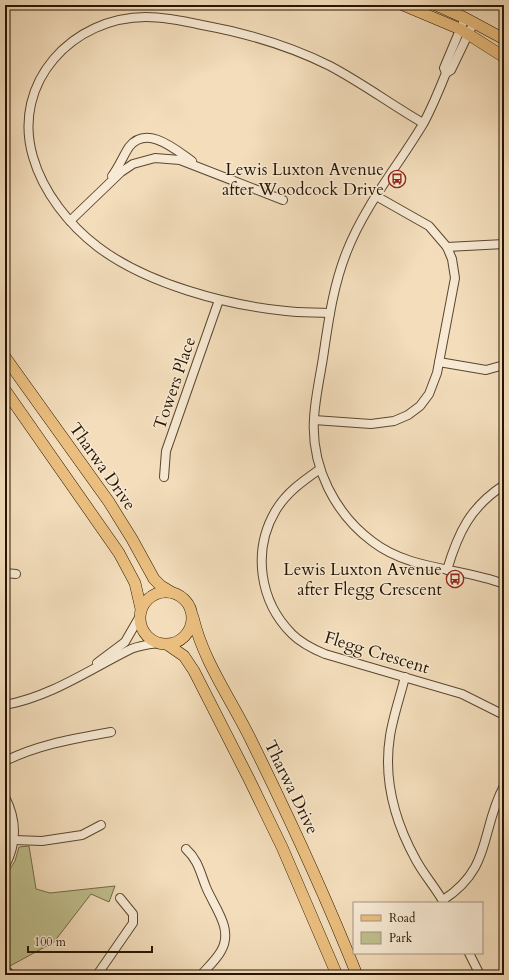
<svg xmlns="http://www.w3.org/2000/svg" width="509" height="980" viewBox="0 0 509 980" font-family="Cardo,serif">
<rect width="100%" height="100%" fill="#f3ddbb"/>
<filter id="stains"><feTurbulence type="fractalNoise" baseFrequency=".005" numOctaves="4"/><feColorMatrix values="0 0 0 0 .2 0 0 0 0 .09 0 0 0 0 .02 0 0 0 .5 -.17"/></filter>
<radialGradient id="worn" r=".72"><stop offset=".6" stop-color="#630" stop-opacity="0"/><stop offset="1" stop-color="#630" stop-opacity=".3"/></radialGradient>
<path fill="#bfbf8d" stroke="#736a46" d="M 29,846 L 36,889 L 50,893 L 115,886 L 109,902 L 91,894 L 54,942 L 10,966 L 5,956 L 5,877 L 15,861 L 19,847 Z"/>
<g fill="none" stroke-linecap="round" stroke-linejoin="round">
<defs>
<g id="minor">
<path d="M 465,18 L 444,68 L 446,73 C 439,90 432,108 423,124 C 398,166 365,205 347,251 C 334,283 329,317 324,351 C 321,373 315,397 314,419 C 311,467 335,514 373,542 C 411,571 461,567 504,584"/>
<path d="M 446,73 L 451,70 L 474,22"/>
<path d="M 112,176 C 119,167 123,156 129,147 C 147,124 176,150 192,161"/>
<path d="M 70,221 L 121,172 L 133,164 L 155,158 L 180,160 L 283,200"/>
<path d="M 447,247 L 504,244"/>
<path d="M 330,313 C 315,312 301,313 286,311 C 226,305 147,284 98,247 C 69,225 43,192 33,157 C 11,82 73,17 146,17 C 165,17 184,21 202,25 C 246,33 290,46 330,66 C 362,83 392,105 423,123"/>
<path d="M 439,362 L 486,370 L 504,365"/>
<path d="M 314,420 L 371,424 L 394,421 L 408,415 L 420,406 L 429,394 L 437,373 L 455,278 L 452,259 L 447,247 L 429,226 L 376,196"/>
<path d="M 320,469 C 303,481 287,492 276,510 C 252,550 259,601 292,634 C 301,643 313,649 325,654 L 462,694 L 504,715"/>
<path d="M 164,477 L 166,451 L 219,300"/>
<path d="M 447,570 C 458,533 470,507 504,485"/>
<path d="M 5,573 L 16,574"/>
<path d="M 97,663 L 125,642 L 140,616"/>
<path d="M 405,677 C 400,697 393,717 390,736 C 383,780 395,822 416,860 C 424,875 436,888 444,903"/>
<path d="M 5,705 C 50,697 89,670 129,650 C 137,646 147,645 156,643"/>
<path d="M 5,761 C 40,744 73,739 111,732"/>
<path d="M 5,797 C 17,820 17,843 5,866"/>
<path d="M 14,840 L 42,841 L 82,835 L 101,825"/>
<path d="M 186,849 C 198,860 200,872 206,887 C 214,907 234,929 221,951 C 216,960 208,967 201,975"/>
<path d="M 443,900 C 493,868 480,830 504,786"/>
<path d="M 469,953 L 480,975"/>
<path d="M 5,969 L 11,975"/>
<path d="M 97,975 L 133,923 L 133,914 L 120,898"/>
</g>
<g id="major">
<path d="M 403,5 L 460,29 L 504,57"/>
<path d="M 436,5 L 465,18 L 504,39"/>
<path d="M 5,357 L 109,502 L 132,539 L 154,579 L 161,586 L 171,592"/>
<path d="M 5,390 L 119,553 L 135,583 L 141,609"/>
<circle cx="166" cy="618" r="26"/>
<path d="M 193,617 C 203,661 231,699 251,740 C 289,817 325,895 357,975"/>
<path d="M 168,645 L 184,656 L 194,671 L 249,779 L 282,847 L 337,975"/>
</g>
</defs>
<use href="#minor" stroke="#5a472f" stroke-width="10"/>
<use href="#major" stroke="#271500" stroke-width="12"/>
<use href="#minor" stroke="#f7e9d3" stroke-width="8"/>
<use href="#major" stroke="#eabe7e" stroke-width="11"/>
</g>
<defs>
<symbol id="bus-ring" viewBox="-11 -11 22 22"><circle r="9.5" fill="#f7e9d3" stroke="#8f2418" stroke-width="1.5"/><path d="M-5-6H5V4H4V6H2V4H-2V6H-4V4H-5ZM-3.5-4V0h7V-4ZM-3.5 1.2v1.5H-2V1.2ZM2 1.2v1.5H3.5V1.2Z" fill="#8f2418"/></symbol>
</defs>
<g fill-rule="evenodd">
<use href="#bus-ring" x="387" y="169" width="20" height="20"/>
<use href="#bus-ring" x="445" y="569" width="20" height="20"/>
</g>
<g text-anchor="middle" stroke-width="3" stroke-linejoin="round" paint-order="stroke">
<g font-size="17" fill="#271500" stroke="#f7e9d3" text-anchor="end">
<text x="384" y="175">Lewis Luxton Avenue<tspan x="384" dy="20">after Woodcock Drive</tspan></text>
<text x="442" y="575">Lewis Luxton Avenue<tspan x="442" dy="20">after Flegg Crescent</tspan></text>
</g>
<g font-size="17" fill="#271500" stroke="#f7e9d3">
<text transform="translate(174 383) rotate(-71)" y="6">Towers Place</text>
<text transform="translate(103 466) rotate(55)" y="6">Tharwa Drive</text>
<text transform="translate(377 652) rotate(17)" y="6">Flegg Crescent</text>
<text transform="translate(292 787) rotate(64)" y="6">Tharwa Drive</text>
</g>
</g>
<rect width="509" height="980" fill="none" stroke="#f3ddbb" stroke-width="20"/>
<rect x="6" y="6" width="497" height="968" fill="none" stroke="#271500" stroke-width="2"/>
<rect x="10" y="10" width="489" height="960" fill="none" stroke="#271500"/>
<rect x="353" y="902" width="130" height="52" fill="#f7e9d3" stroke="#a4947f"/>
<rect x="361" y="915" width="20" height="6" fill="#eabe7e" stroke="#a4947f"/>
<text x="389" y="922" font-size="12" fill="#271500">Road</text>
<rect x="361" y="932" width="20" height="12" fill="#bfbf8d" stroke="#a4947f"/>
<text x="389" y="942" font-size="12" fill="#271500">Park</text>
<path d="M28 946v6h124v-6" fill="none" stroke="#271500" stroke-width="2"/>
<text x="34" y="946" font-size="12" fill="#271500" stroke="#f7e9d3" stroke-width="3" paint-order="stroke">100 m</text>
<rect width="100%" height="100%" filter="url(#stains)"/>
<rect width="100%" height="100%" fill="url(#worn)"/>
</svg>
